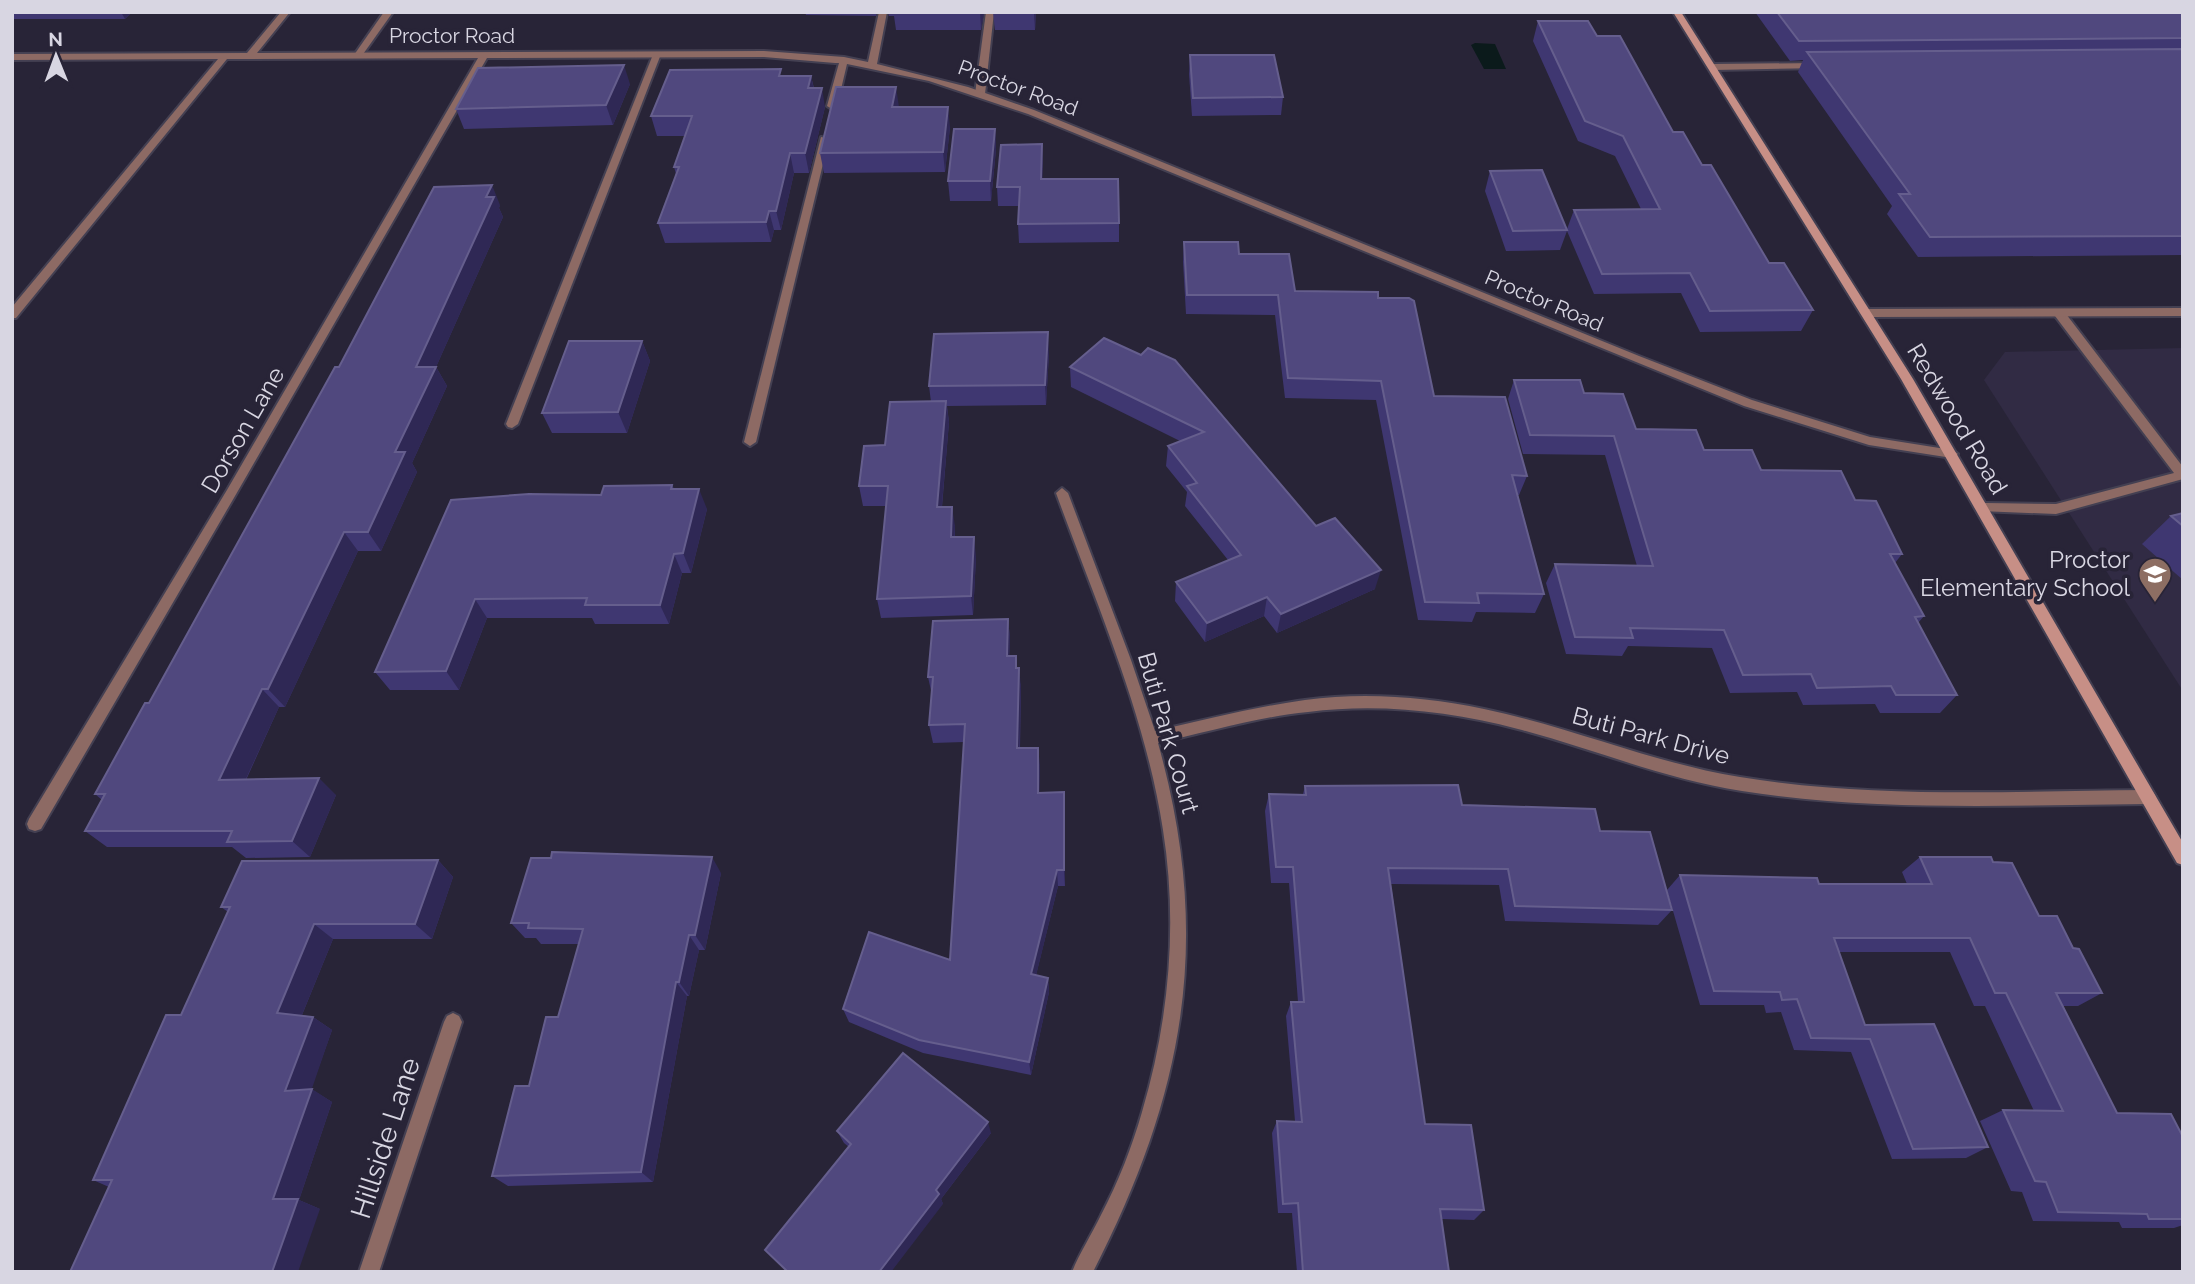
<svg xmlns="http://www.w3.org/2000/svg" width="2195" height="1284" viewBox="0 0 2195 1284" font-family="Raleway,sans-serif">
<rect width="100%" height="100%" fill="#282437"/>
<path fill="#312b44" d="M 2183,348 L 2183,691 L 1984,380 L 2005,352 Z"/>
<path fill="#0b1a1b" d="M 1475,43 L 1495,44 L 1506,69 L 1484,69 L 1471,45 Z"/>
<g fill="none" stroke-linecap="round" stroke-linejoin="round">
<defs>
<g id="service">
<path d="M 384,12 L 393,12 L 361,57 L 355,57 L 354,55 Z"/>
<path d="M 986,12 L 994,12 L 985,94 L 980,97 L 975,94 Z"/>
<path d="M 654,52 L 661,54 L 518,424 L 512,428 L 508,427 L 506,424 Z"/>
<path d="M 2059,309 L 2063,310 L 2183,467 L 2183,479 L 2056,514 L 1980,511 L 1979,508 L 1985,503 L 2056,504 L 2174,473 L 2055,316 L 2055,310 Z"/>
</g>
<g id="minor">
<path d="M 281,12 L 290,12 L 257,53 L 764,51 L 844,57 L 868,62 L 879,12 L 887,12 L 877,64 L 968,87 L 1034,110 L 1639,356 L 1752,400 L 1870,437 L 1952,450 L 1958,454 L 1952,458 L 1869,445 L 1744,406 L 1028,114 L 929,81 L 847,64 L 837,106 L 832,109 L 827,106 L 839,63 L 835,63 L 764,57 L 487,58 L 235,496 L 41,829 L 35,831 L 29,829 L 27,824 L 29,819 L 227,490 L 478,58 L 227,59 L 16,318 L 12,318 L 12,307 L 218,59 L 12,60 L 12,54 L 247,53 Z"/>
<path d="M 1820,63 L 1824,66 L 1823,68 L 1713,70 L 1708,67 L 1713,64 Z"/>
<path d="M 821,137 L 829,139 L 756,442 L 750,446 L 744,442 Z"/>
<path d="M 2183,308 L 2183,316 L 1867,317 L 1861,313 L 1867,309 Z"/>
<path d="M 1062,488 L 1068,493 L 1131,660 L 1155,731 C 1205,720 1254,707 1305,700 C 1365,692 1426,697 1484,709 C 1571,727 1653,763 1740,777 C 1875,799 2013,791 2148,790 L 2153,792 L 2156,797 L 2153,802 L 2148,804 C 2013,805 1876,812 1742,791 C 1665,779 1593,749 1518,729 C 1450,711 1378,703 1308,712 C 1257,717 1208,732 1158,743 C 1213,940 1185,1092 1093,1272 L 1072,1272 C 1080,1252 1092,1234 1101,1215 C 1118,1183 1132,1147 1142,1112 C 1169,1021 1178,924 1163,830 C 1145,713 1096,603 1056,493 Z"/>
<path d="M 453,1013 L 459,1016 L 462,1022 L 379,1272 L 359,1272 L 444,1022 L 447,1016 Z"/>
</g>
<path id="secondary" d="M 1673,12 L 1681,12 L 1913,379 L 2183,843 L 2183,865 L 2177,863 L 1901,379 Z"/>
</defs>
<use href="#service" stroke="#444052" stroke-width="4"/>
<use href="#minor" stroke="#444052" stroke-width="4"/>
<use href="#secondary" stroke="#444052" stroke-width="4"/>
<use href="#service" fill="#8d6a64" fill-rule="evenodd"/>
<use href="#minor" fill="#8d6a64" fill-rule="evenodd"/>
<use href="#secondary" fill="#c78f86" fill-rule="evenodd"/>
</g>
<g fill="#3f3771">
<path d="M 12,12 L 132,12 L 125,19 L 12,19 Z"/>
<path d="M 805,12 L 877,12 L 876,16 L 806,15 Z"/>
<path d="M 888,12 L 984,12 L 981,30 L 896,30 L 894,16 L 889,16 Z"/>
<path d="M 993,12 L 1036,12 L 1035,30 L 995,30 Z"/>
<path d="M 1755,12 L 2183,12 L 2183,255 L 1918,257 L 1887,214 L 1892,206 L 1798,72 L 1803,60 L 1790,61 Z"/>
<path d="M 1538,21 L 1597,36 L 1673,132 L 1702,165 L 1769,263 L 1813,310 L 1801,331 L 1700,332 L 1681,293 L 1594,294 L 1567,231 L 1560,250 L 1506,251 L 1485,191 L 1490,171 L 1567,229 L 1574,210 L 1641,209 L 1615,156 L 1578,141 L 1533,41 Z"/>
<path d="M 1190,55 L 1283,97 L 1281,115 L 1192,116 L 1189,74 Z"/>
<path d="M 782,76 L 811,76 L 814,88 L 825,107 L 809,173 L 794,173 L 781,230 L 774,230 L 771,242 L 665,243 L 658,223 L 676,174 L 674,167 L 685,136 L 657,136 L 651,116 Z"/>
<path d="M 630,84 L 613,125 L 464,129 L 456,109 Z"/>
<path d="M 899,107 L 950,127 L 945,172 L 824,173 L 820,153 Z"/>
<path d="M 995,129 L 996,149 L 991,201 L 950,201 L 948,181 Z"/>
<path d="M 1042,144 L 1042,179 L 1119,223 L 1119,242 L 1019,243 L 1018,224 L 1019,206 L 998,206 L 997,187 Z"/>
<path d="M 500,205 L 499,208 L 503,217 L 436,367 L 447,386 L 412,463 L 417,472 L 381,551 L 358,551 L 285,707 L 279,707 L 246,780 L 336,795 L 310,857 L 246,858 L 232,847 L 107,847 L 85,831 L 102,800 L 95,794 L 149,703 L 339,367 Z"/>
<path d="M 1184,242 L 1239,254 L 1295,291 L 1378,298 L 1434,396 L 1527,476 L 1519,495 L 1518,495 L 1544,594 L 1535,613 L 1476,612 L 1472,622 L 1418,620 L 1376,400 L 1285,398 L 1275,315 L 1186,314 L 1183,262 Z"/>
<path d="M 1104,338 L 1316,526 L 1375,589 L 1277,633 L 1264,616 L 1205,642 L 1175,601 L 1176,582 L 1228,560 L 1185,506 L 1187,492 L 1166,466 L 1168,446 L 1180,441 L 1071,387 L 1070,367 Z"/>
<path d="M 642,341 L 650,361 L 627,433 L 552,433 L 542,413 Z"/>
<path d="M 1049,353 L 1046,405 L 947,406 L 949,422 L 942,507 L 955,526 L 955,537 L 976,557 L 973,615 L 881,618 L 877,599 L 886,506 L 863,506 L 859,486 L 885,445 L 931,402 L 929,386 Z"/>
<path d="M 1514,380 L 1584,393 L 1636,429 L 1704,450 L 1855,500 L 1902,554 L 1895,563 L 1924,616 L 1918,623 L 1957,695 L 1940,713 L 1880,713 L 1875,704 L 1803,705 L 1797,692 L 1730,693 L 1712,648 L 1628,646 L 1622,656 L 1566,654 L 1546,583 L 1555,564 L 1637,566 L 1605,455 L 1523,454 L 1508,399 Z"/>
<path d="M 672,485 L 674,489 L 707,509 L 691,573 L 682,573 L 669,624 L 595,624 L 592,618 L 487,618 L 459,690 L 390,690 L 375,672 L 601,495 Z"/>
<path d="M 2183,513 L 2183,580 L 2142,544 L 2171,516 Z"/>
<path d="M 1008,619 L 1010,638 L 1009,656 L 1017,668 L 1021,687 L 1020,748 L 1040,765 L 1039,793 L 1064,792 L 1065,886 L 1058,886 L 1036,975 L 1048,978 L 1049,992 L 1031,1075 L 923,1053 L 849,1022 L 843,1009 L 950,960 L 964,742 L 933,743 L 929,725 L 932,695 L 928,677 Z"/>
<path d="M 1305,786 L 1462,805 L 1600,831 L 1672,910 L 1658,925 L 1505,921 L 1499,885 L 1391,884 L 1425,1124 L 1484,1210 L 1474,1220 L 1442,1219 L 1449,1272 L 1297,1272 L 1292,1213 L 1278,1213 L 1272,1133 L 1277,1121 L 1295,1121 L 1286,1016 L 1291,1002 L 1298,1002 L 1289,883 L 1271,883 L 1265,811 L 1269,794 L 1303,794 Z"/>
<path d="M 1920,857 L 1993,862 L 2039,916 L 2073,948 L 2102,993 L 2078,1006 L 2063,1006 L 2117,1113 L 2183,1137 L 2183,1225 L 2174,1228 L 2122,1228 L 2119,1222 L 2033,1221 L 2022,1192 L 2011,1191 L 1980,1121 L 2003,1110 L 2034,1111 L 1985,1006 L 1974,1006 L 1950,952 L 1839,952 L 1865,1025 L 1988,1147 L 1966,1158 L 1892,1159 L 1851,1052 L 1794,1050 L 1781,1012 L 1766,1013 L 1764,1005 L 1700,1005 L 1667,890 L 1680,875 L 1819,884 L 1907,884 L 1902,872 Z"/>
<path d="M 438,860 L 453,877 L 432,939 L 333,939 L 302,1015 L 313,1017 L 332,1030 L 311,1089 L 332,1102 L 299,1200 L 320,1209 L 109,1187 L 93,1180 L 181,1015 L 228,912 L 221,907 Z"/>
<path d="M 721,873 L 705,950 L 699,950 L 689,996 L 687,996 L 653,1182 L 508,1186 L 492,1176 L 558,1017 L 579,944 L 541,944 L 536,938 L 525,938 L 511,923 Z"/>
<path d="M 837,1131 L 991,1133 L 941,1199 L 943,1204 L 849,1147 L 844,1143 Z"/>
</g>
<g fill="#2f2855">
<path d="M 121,12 L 132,12 L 125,19 Z"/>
<path d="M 980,12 L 984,12 L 981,30 Z"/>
<path d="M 1034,12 L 1036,12 L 1035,30 Z"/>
<path d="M 624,65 L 630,84 L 613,125 L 606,105 Z"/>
<path d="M 811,76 L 815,95 L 808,88 Z"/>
<path d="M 896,87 L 899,107 L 892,107 Z"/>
<path d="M 822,88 L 825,107 L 809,173 L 805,153 Z"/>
<path d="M 948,107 L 950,127 L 945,172 L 943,152 Z"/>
<path d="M 995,129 L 996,149 L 991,201 L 990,181 Z"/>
<path d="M 1042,144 L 1043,163 L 1042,198 L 1041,179 Z"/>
<path d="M 790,153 L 794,173 L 781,230 L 776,211 Z"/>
<path d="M 492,185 L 500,205 L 499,208 L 503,217 L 436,367 L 447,386 L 412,463 L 417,472 L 381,551 L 368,532 L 395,452 L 416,367 Z"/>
<path d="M 769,211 L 774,230 L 771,242 L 766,222 Z"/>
<path d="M 1048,332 L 1049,353 L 1046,405 L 1045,385 Z"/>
<path d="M 642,341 L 650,361 L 627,433 L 618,412 Z"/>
<path d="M 946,401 L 949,422 L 940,527 L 937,507 Z"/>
<path d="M 699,489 L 707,509 L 691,573 L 683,553 Z"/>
<path d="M 952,507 L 955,526 L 954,557 L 951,537 Z"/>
<path d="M 344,532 L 358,551 L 285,707 L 268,689 Z"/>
<path d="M 974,537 L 976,557 L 973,615 L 971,596 Z"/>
<path d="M 674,554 L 682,573 L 669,624 L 660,605 Z"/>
<path d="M 1381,570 L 1375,589 L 1277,633 L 1281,614 Z"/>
<path d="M 1267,597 L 1264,616 L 1205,642 L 1207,623 Z"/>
<path d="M 475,599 L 487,618 L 459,690 L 446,671 Z"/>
<path d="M 1008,619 L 1010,638 L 1009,675 L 1007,656 Z"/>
<path d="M 1019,668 L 1021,687 L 1019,765 L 1017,748 Z"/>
<path d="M 262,689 L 279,707 L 238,796 L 219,780 Z"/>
<path d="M 1038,748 L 1040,765 L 1039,810 L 1038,793 Z"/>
<path d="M 319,778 L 336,795 L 310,857 L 292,841 Z"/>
<path d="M 1064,792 L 1065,809 L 1065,886 L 1064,870 Z"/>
<path d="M 712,857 L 721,873 L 705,950 L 695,935 Z"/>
<path d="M 438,860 L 453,877 L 432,939 L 415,924 Z"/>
<path d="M 1057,870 L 1058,886 L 1033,988 L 1031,974 Z"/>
<path d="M 314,924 L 333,939 L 297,1027 L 277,1013 Z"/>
<path d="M 689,935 L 699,950 L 689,996 L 679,982 Z"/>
<path d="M 1048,978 L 1049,992 L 1031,1075 L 1029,1062 Z"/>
<path d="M 676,982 L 687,996 L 653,1182 L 641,1172 Z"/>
<path d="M 313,1017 L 332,1030 L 307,1103 L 285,1091 Z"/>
<path d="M 312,1089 L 332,1102 L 299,1200 L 320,1209 L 298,1272 L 272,1272 L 273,1199 Z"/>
<path d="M 988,1122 L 991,1133 L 941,1199 L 943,1204 L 891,1272 L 879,1272 L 936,1190 Z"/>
</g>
<g fill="#50487e" stroke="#655e8d" stroke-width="2">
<path d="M 1777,12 L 2183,12 L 2183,38 L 1799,41 Z"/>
<path d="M 1538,21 L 1588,21 L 1597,36 L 1620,36 L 1673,132 L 1683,132 L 1702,165 L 1711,165 L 1769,263 L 1784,263 L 1813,310 L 1710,311 L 1690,273 L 1602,274 L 1574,210 L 1660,209 L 1623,136 L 1585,121 Z"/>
<path d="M 2183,49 L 2183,236 L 1930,237 L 1899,194 L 1910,194 L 1807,52 Z"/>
<path d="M 1190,55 L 1274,55 L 1283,97 L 1193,98 Z"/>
<path d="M 624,65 L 606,105 L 456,109 L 478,68 Z"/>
<path d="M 781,69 L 779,76 L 811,76 L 808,88 L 822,88 L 805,153 L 790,153 L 776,211 L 769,211 L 766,222 L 658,223 L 679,167 L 674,167 L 692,116 L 651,116 L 670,70 Z"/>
<path d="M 836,87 L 896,87 L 892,107 L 948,107 L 943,152 L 820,153 Z"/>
<path d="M 954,129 L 995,129 L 990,181 L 948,181 Z"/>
<path d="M 1042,144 L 1041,179 L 1118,179 L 1119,223 L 1018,224 L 1020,187 L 997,187 L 1001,145 Z"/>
<path d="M 1542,170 L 1567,230 L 1513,231 L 1490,171 Z"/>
<path d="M 492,185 L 486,197 L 494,197 L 416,367 L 436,367 L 395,452 L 405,452 L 368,532 L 344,532 L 268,689 L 262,689 L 219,780 L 319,778 L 292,841 L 227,842 L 232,831 L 85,831 L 105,794 L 95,794 L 145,703 L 149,703 L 335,367 L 339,367 L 434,187 Z"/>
<path d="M 1184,242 L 1238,242 L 1239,254 L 1289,254 L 1295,291 L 1378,292 L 1378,298 L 1409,298 L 1414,301 L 1434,396 L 1505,397 L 1527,476 L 1512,475 L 1544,594 L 1477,593 L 1479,603 L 1425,602 L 1381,381 L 1288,378 L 1278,295 L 1187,295 Z"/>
<path d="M 1048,332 L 1045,385 L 929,386 L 934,334 Z"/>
<path d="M 1104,338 L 1141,355 L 1148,348 L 1175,360 L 1316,526 L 1335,518 L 1381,570 L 1281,614 L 1267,597 L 1207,623 L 1176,582 L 1241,555 L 1187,486 L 1197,483 L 1168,446 L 1204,432 L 1070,367 Z"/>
<path d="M 569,341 L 642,341 L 618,412 L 542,413 Z"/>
<path d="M 1514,380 L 1580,380 L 1584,393 L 1623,394 L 1636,429 L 1696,430 L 1704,450 L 1752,450 L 1761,470 L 1841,471 L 1855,500 L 1876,501 L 1902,554 L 1890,554 L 1924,616 L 1915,617 L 1957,695 L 1896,695 L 1891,686 L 1817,688 L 1811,674 L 1743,675 L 1724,630 L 1630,628 L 1633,638 L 1575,637 L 1555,564 L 1653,566 L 1614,436 L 1530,435 Z"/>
<path d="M 946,401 L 937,507 L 952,507 L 951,537 L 974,537 L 971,596 L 877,599 L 888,486 L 859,486 L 864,446 L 885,445 L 890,402 Z"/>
<path d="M 672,485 L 671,489 L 699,489 L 683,553 L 674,554 L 660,605 L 585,605 L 587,598 L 475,599 L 446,671 L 375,672 L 451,500 L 529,494 L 601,495 L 604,486 Z"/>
<path d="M 2183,513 L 2183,526 L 2171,516 Z"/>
<path d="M 1008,619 L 1007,656 L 1016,656 L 1016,668 L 1019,668 L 1017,748 L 1038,748 L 1038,793 L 1064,792 L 1064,870 L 1057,870 L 1031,974 L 1048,978 L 1029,1062 L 919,1040 L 843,1009 L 869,932 L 950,960 L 965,724 L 929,725 L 933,677 L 928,677 L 933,621 Z"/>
<path d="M 1458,785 L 1462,805 L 1595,809 L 1600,831 L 1650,832 L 1672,910 L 1515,906 L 1508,869 L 1388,868 L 1425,1124 L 1471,1125 L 1484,1210 L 1440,1209 L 1449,1272 L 1303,1272 L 1298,1203 L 1283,1204 L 1277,1121 L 1302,1122 L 1291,1002 L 1304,1002 L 1293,867 L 1276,867 L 1269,794 L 1306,795 L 1305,786 Z"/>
<path d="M 552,852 L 712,857 L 695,935 L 689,935 L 679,982 L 676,982 L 641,1172 L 492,1176 L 515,1086 L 529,1086 L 546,1017 L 558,1017 L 583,929 L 528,928 L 529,923 L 511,923 L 531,858 L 551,858 Z"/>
<path d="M 1920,857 L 1991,857 L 1993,862 L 2012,863 L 2039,916 L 2057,916 L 2073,948 L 2079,949 L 2102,993 L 2056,993 L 2117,1113 L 2171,1114 L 2183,1137 L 2183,1219 L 2149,1219 L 2147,1214 L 2058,1212 L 2046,1182 L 2035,1181 L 2003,1110 L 2063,1111 L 2006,993 L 1995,993 L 1970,938 L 1834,938 L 1865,1025 L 1934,1024 L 1988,1147 L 1913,1149 L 1870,1039 L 1811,1038 L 1797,999 L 1782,1000 L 1780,992 L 1714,991 L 1680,875 L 1817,878 L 1819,884 L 1932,884 Z"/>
<path d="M 438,860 L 415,924 L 314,924 L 277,1013 L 313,1017 L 285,1091 L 312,1089 L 273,1199 L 298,1199 L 272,1272 L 70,1272 L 112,1180 L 93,1180 L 166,1015 L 181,1015 L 230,907 L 221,907 L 242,861 Z"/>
<path d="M 903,1053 L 988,1122 L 936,1190 L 939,1194 L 879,1272 L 788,1272 L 765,1250 L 851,1144 L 837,1131 Z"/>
</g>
<defs>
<symbol id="school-pin" viewBox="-11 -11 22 30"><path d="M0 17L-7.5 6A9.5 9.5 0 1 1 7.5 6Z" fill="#8d6e63" stroke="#282437"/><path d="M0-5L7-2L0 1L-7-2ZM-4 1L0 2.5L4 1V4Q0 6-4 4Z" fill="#fff"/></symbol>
</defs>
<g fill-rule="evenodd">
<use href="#school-pin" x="2136" y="555" width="38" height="52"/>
</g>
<g text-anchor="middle" stroke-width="7" stroke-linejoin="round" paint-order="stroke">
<g font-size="21" fill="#d8d6e2" stroke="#282437">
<text x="452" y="43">Proctor Road</text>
<text transform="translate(1018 88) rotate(20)" y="7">Proctor Road</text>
<text transform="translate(1544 301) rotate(23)" y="7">Proctor Road</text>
</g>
<g font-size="24" fill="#d8d6e2" stroke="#282437">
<text transform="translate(1957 419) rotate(59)" y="8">Redwood Road</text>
<text transform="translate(243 430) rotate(-60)" y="8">Dorson Lane</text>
<text transform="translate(1168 733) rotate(74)" y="8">Buti Park Court</text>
<text transform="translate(1651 736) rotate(15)" y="8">Buti Park Drive</text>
</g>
<g font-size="24" fill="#d8d6e2" stroke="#282437" text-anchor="end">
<text x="2130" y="568">Proctor<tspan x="2130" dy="28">Elementary School</tspan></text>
</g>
<g font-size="28" fill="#d8d6e2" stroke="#282437">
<text transform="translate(385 1138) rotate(-72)" y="10">Hillside Lane</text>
</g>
</g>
<rect width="2195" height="1284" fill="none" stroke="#d8d6e2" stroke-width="28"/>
<g transform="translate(56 56) rotate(359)" stroke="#282437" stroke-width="5" paint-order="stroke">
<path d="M0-5L12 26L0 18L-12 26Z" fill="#d8d6e2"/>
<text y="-10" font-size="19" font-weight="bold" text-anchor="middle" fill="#d8d6e2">N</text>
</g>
</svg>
